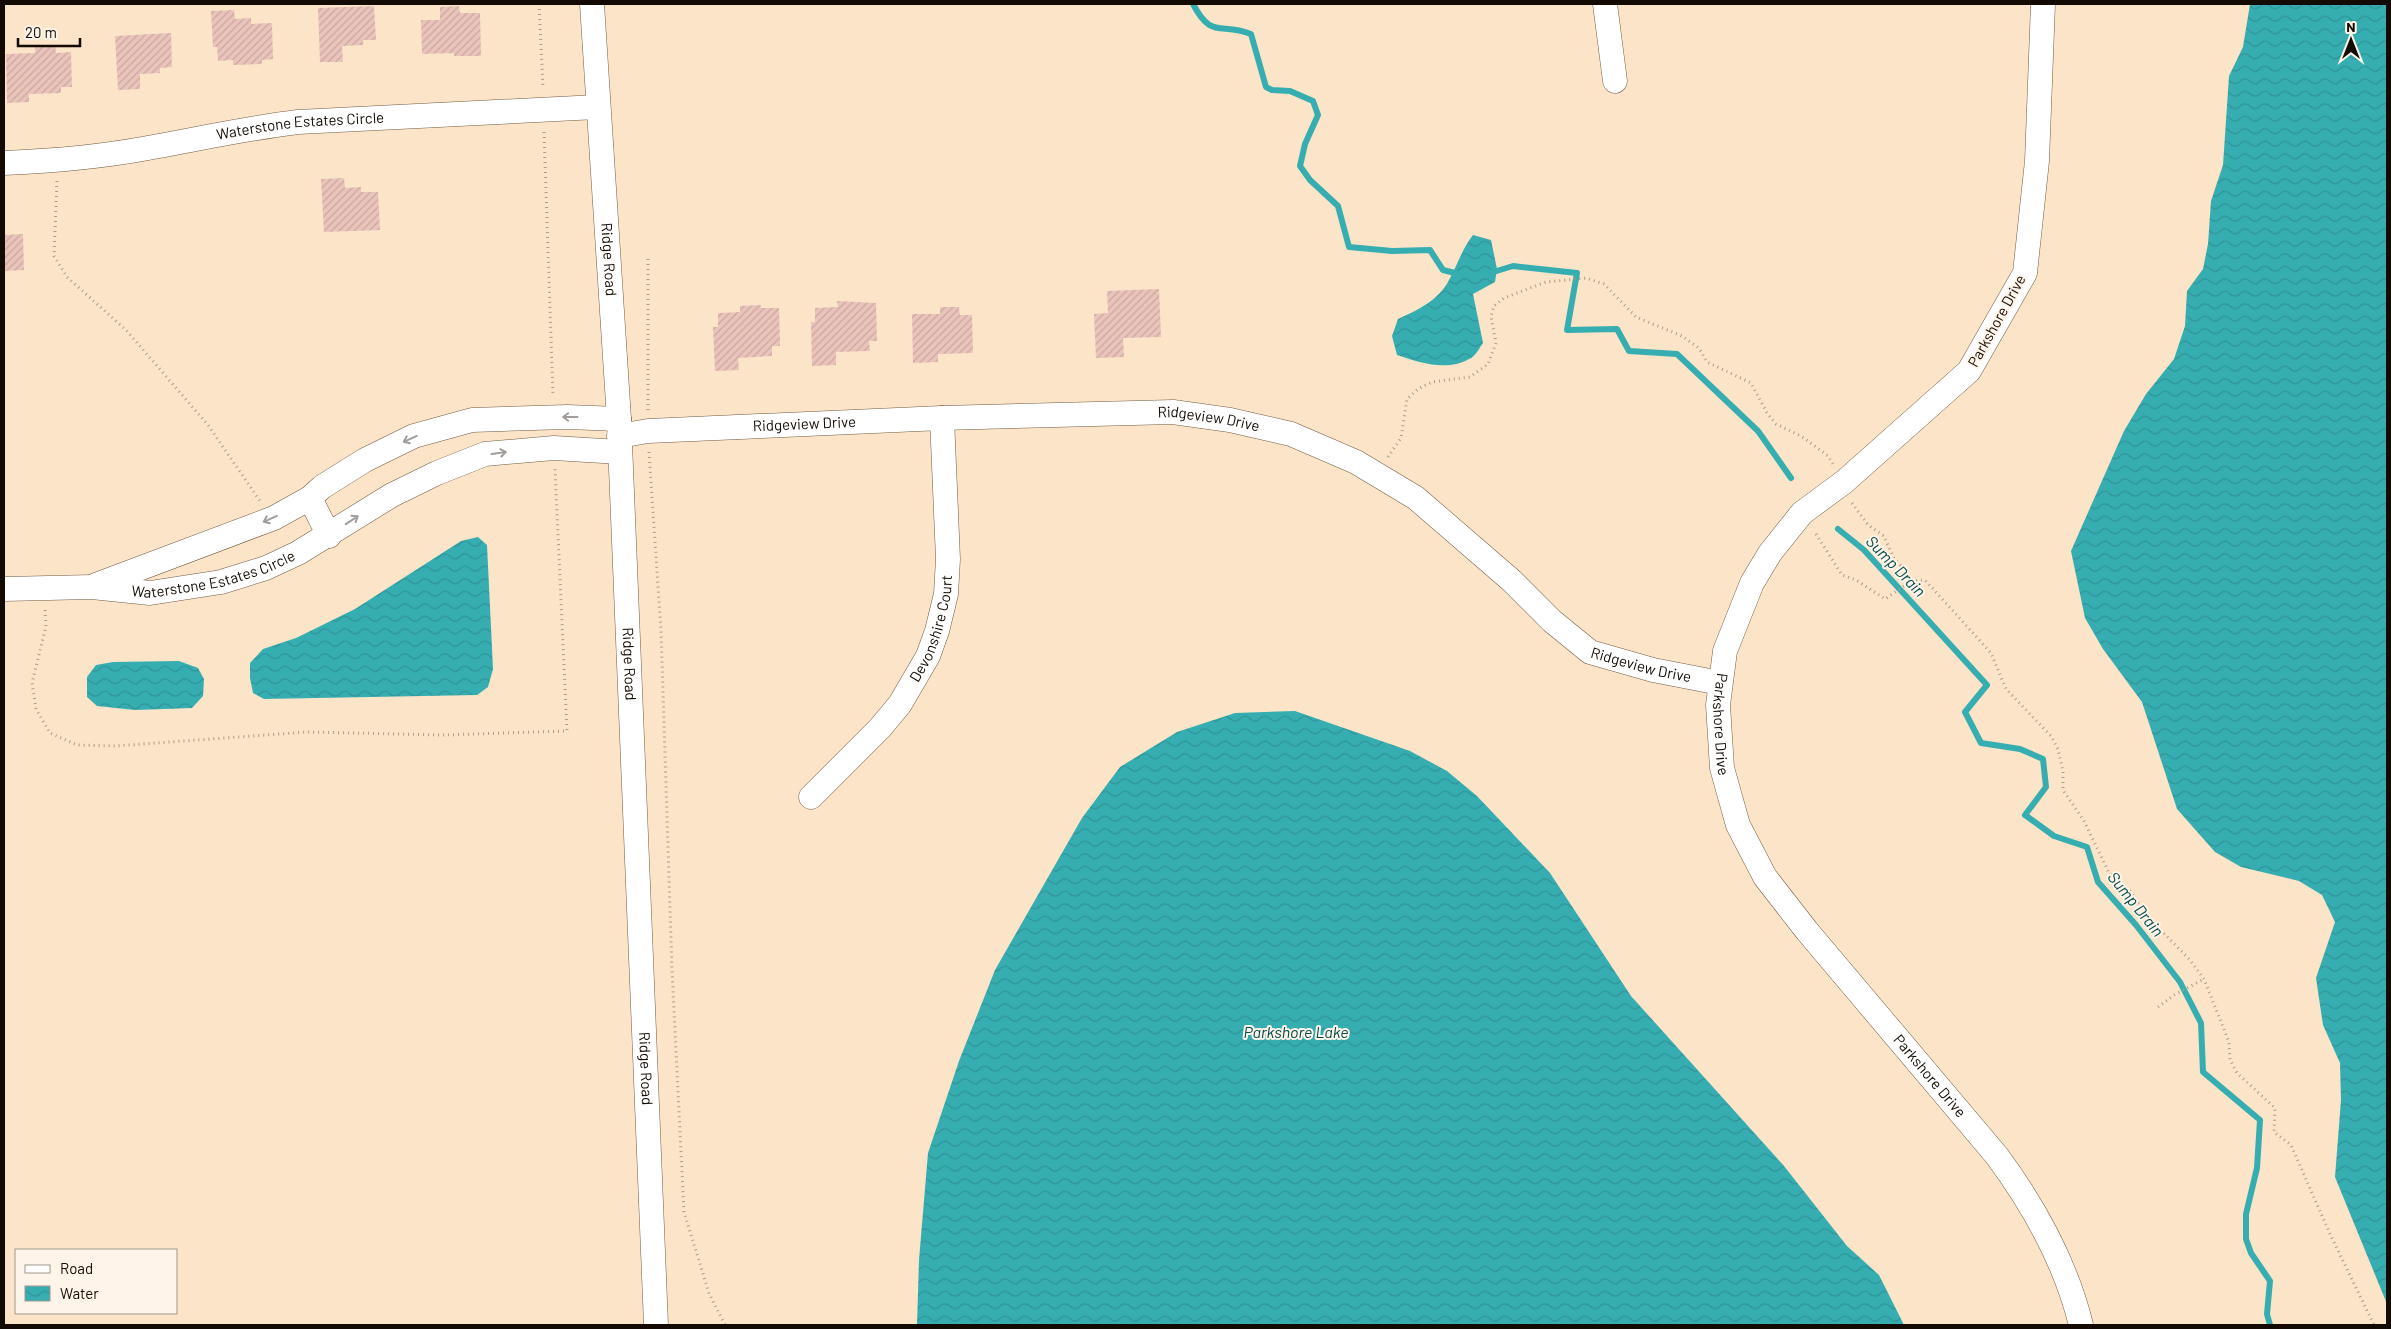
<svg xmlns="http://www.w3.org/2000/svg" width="2391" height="1329" viewBox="0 0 2391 1329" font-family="Barlow,sans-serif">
<defs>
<pattern id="water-waves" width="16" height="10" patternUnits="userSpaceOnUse" patternTransform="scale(1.25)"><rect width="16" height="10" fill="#36aeb1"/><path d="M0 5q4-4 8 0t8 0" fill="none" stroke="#2f9497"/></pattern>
<pattern id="building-hatch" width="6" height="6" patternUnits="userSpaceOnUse" patternTransform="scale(1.25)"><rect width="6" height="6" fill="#eac4bb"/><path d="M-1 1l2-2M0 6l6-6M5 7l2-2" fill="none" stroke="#c8a79f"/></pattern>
</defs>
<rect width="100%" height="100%" fill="#fce4c8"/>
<g fill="url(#water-waves)">
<path d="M 2250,4 L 2387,4 L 2387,1304 L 2335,1177 L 2341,1100 L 2340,1063 L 2323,1025 L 2316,978 L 2335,922 L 2322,895 L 2299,881 L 2241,867 L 2215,852 L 2177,809 L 2142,702 L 2103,649 L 2085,618 L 2071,551 L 2124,431 L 2146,394 L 2174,359 L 2185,326 L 2187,291 L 2203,269 L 2208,244 L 2211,201 L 2223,165 L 2229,76 L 2243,47 Z"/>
<path d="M 1473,235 L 1491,240 L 1497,269 L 1495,282 L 1473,294 L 1483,343 C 1480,347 1476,355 1471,358 C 1447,372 1421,363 1397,355 L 1392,336 L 1398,319 C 1418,310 1439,300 1449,280 C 1458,264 1462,249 1473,235 Z"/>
<path d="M 478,537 L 487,545 L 493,669 L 488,687 L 477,695 L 264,699 L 253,693 L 250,678 L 250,663 L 263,649 L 296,638 L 355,609 L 461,541 Z"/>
<path d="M 179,661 L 198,668 L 204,679 L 203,696 L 192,708 L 135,710 L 97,706 L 87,697 L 87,677 L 96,665 L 113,662 Z"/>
<path d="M 1295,711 L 1410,751 L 1447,771 L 1477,796 L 1550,873 L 1631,996 L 1784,1166 L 1847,1246 L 1879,1275 L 1904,1325 L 917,1325 L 919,1260 L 928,1153 L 959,1061 L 995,970 L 1082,818 L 1120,767 L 1177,732 L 1235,713 Z"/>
</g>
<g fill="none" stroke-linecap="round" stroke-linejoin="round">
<g stroke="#36aeb1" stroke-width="6">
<path d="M 1193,4 C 1212,40 1220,22 1251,34 L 1266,87 L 1272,90 L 1290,91 L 1313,101 L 1318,115 L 1305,144 L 1300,166 L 1310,180 L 1338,206 L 1349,247 L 1392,251 L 1430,250 L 1443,270 L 1459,274"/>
<path d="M 1490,273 L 1513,266 L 1577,273 L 1567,330 L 1617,329 L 1629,351 L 1677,354 L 1758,431 L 1791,478"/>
<path d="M 1838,529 L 1864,550 L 1987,685 L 1965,712 L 1981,743 L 2020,749 L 2043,759 L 2046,787 L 2025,815 L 2054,836 L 2087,847 L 2098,882 L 2136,925 L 2180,982 L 2201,1023 L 2203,1072 L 2260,1120 L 2257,1168 L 2246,1214 L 2246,1239 L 2251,1253 L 2270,1281 L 2267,1314 L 2270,1325"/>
</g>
</g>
<g fill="url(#building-hatch)">
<path d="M 374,6 L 376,40 L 363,40 L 363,45 L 342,46 L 343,62 L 320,62 L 318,8 Z"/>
<path d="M 459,6 L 460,13 L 480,13 L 481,56 L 454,56 L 454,53 L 422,54 L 421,20 L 440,20 L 440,7 Z"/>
<path d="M 234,10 L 235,19 L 251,18 L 251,24 L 272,23 L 273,59 L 262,60 L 262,64 L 233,65 L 233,60 L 218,61 L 217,47 L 213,47 L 211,11 Z"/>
<path d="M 171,33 L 172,67 L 160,68 L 160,73 L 140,74 L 140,89 L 118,90 L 115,36 Z"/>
<path d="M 35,45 L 55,45 L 56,53 L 71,52 L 72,87 L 61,87 L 61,93 L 29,94 L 29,102 L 7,103 L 6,54 L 35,53 Z"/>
<path d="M 344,178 L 345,188 L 361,187 L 361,192 L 378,192 L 380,230 L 324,232 L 321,179 Z"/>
<path d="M 23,234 L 24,270 L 4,271 L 4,235 Z"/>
<path d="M 1159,289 L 1161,337 L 1123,338 L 1124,357 L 1096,358 L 1094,314 L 1108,313 L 1107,291 Z"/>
<path d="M 837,301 L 876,303 L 877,341 L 869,341 L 870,351 L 836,352 L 836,365 L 812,366 L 811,322 L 815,322 L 815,308 L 838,307 Z"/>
<path d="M 761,305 L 761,308 L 779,308 L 780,346 L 772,346 L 772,356 L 738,358 L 739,370 L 715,371 L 713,327 L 718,327 L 718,313 L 740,312 L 740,306 Z"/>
<path d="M 940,307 L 959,307 L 960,315 L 972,315 L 973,353 L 938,354 L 938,362 L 913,363 L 912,314 L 940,314 Z"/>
</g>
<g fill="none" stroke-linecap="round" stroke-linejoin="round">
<defs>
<g id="minor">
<path id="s1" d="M 592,4 L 619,419 L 656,1325"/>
<path d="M 1605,4 L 1615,81"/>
<path id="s2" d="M 2043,4 L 2037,161 L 2025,273 L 1969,371 L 1844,482 L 1802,513 L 1770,553 L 1752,583 L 1725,651 L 1718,705 L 1722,768 L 1729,793 L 1738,825 L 1765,877 L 1807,931 L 1997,1156 C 2034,1206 2066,1264 2081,1325"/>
<path id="s3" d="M 4,163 C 52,161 100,157 148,148 C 198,139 248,128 298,122 L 597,107"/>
<path id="s4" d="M 619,436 L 648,431 L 942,418 L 1173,412 L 1230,420 L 1291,434 L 1356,462 L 1416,498 L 1512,581 L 1552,621 L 1590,652 L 1653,670 L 1720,683"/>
<path d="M 310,498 L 329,536"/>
<path d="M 96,585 L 274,518 L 310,498 L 322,487 L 365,460 L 414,436 L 472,420 L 567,417 L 619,419"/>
<path id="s5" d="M 4,589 L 92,587 L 150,593 L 221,582 L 266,568 L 298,553 L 392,495 L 437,473 L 485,454 L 554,448 L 620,452"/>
<path id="s6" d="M 811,797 L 880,728 L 900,704 L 928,656 L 937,631 L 946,594 L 948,559 L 942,418"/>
</g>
</defs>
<use href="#minor" stroke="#705c43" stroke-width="25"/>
<g stroke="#ae9c86" stroke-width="3" stroke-dasharray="1 4" stroke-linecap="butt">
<path d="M 539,4 L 543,88"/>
<path d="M 544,132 L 553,395"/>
<path d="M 57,181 L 54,256 L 67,277 L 126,330 L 208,425 L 260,501"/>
<path d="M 648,259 L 648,411"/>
<path d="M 649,452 L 661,631 L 672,970 L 684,1212 L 709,1293 L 725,1325"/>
<path d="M 1388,457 L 1401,438 L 1407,399 L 1418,389 L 1432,382 L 1470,377 L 1488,364 L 1496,343 L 1491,316 L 1494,306 L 1504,298 L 1546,282 L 1586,278 L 1604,284 L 1636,317 L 1682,336 L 1699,348 L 1707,362 L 1751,383 L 1767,413 L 1776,424 L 1801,436 L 1828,456 L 1833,464"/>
<path d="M 1852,503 L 1868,525 L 1884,536 L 1894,559 L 1908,573 L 1911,581 L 1925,580 L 1991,653 L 2006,689 L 2051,736 L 2058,749 L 2063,771 L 2063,790 L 2084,821 L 2109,873 L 2130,891 L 2146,915 L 2190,960 L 2204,979 L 2229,1042 L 2230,1060 L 2237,1073 L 2275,1108 L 2274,1132 L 2291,1145 L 2330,1234 L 2374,1325"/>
<path d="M 1816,534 L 1842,575 L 1856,580 L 1885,599 L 1911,581"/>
<path d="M 45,610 L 46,626 L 32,683 L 36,709 L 50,733 L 77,745 L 115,746 L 307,732 L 443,735 L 567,731 L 555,469"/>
<path d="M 2158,1007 L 2174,995 L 2204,979"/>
</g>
<use href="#minor" stroke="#fff" stroke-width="24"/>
</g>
<defs><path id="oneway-shaft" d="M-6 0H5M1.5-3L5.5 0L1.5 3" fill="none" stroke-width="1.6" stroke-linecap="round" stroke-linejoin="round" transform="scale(1.25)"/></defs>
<g stroke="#a19d9a">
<use href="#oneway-shaft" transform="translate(570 417) rotate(-180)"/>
<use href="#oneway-shaft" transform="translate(410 439) rotate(156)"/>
<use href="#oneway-shaft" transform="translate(499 453) rotate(-8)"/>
<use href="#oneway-shaft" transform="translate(270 519) rotate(156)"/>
<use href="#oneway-shaft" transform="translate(352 520) rotate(-33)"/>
</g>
<g text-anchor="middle" stroke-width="4" stroke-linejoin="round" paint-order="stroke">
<g font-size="15" fill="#130b03" stroke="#fef4e9">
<text dy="5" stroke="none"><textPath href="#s3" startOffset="299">Waterstone Estates Circle</textPath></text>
<text dy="5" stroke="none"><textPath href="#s1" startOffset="256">Ridge Road</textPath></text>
<text transform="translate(1997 321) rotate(-61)" y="5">Parkshore Drive</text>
<text dy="5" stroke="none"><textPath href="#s4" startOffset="591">Ridgeview Drive</textPath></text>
<text dy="5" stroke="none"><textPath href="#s4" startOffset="186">Ridgeview Drive</textPath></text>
<text dy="5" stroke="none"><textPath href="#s5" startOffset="212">Waterstone Estates Circle</textPath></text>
<text dy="5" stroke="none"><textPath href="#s6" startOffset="212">Devonshire Court</textPath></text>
<text dy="5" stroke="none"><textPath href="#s1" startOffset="661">Ridge Road</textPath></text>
<text dy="5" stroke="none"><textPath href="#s4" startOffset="1101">Ridgeview Drive</textPath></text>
<text dy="5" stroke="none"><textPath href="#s2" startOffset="835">Parkshore Drive</textPath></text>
<text dy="5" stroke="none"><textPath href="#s1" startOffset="1066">Ridge Road</textPath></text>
<text dy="5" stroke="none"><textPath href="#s2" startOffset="1255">Parkshore Drive</textPath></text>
</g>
<g font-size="16" font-style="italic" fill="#004b4c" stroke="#fef4e9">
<text transform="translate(1896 566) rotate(46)" y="6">Sump Drain</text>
<text transform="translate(2136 904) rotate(51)" y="6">Sump Drain</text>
<text x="1296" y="1038">Parkshore Lake</text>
</g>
</g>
<rect width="2391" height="1329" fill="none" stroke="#130b03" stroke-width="10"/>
<rect x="15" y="1249" width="162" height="65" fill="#fef4e9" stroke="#a0978d"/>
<rect x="25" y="1265" width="25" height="8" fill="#ffffff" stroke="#a0978d"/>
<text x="60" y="1274" font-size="15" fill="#130b03">Road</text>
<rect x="25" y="1286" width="25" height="15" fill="url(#water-waves)" stroke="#a0978d"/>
<text x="60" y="1299" font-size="15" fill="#130b03">Water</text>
<g transform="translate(2351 40)" stroke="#fef4e9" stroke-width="4" paint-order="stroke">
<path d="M0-4L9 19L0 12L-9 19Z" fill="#130b03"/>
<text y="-8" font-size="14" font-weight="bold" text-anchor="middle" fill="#130b03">N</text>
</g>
<path d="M18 38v8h62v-8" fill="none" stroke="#130b03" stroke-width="2.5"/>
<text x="25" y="38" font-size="15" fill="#130b03" stroke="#fef4e9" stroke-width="4" paint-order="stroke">20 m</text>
</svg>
